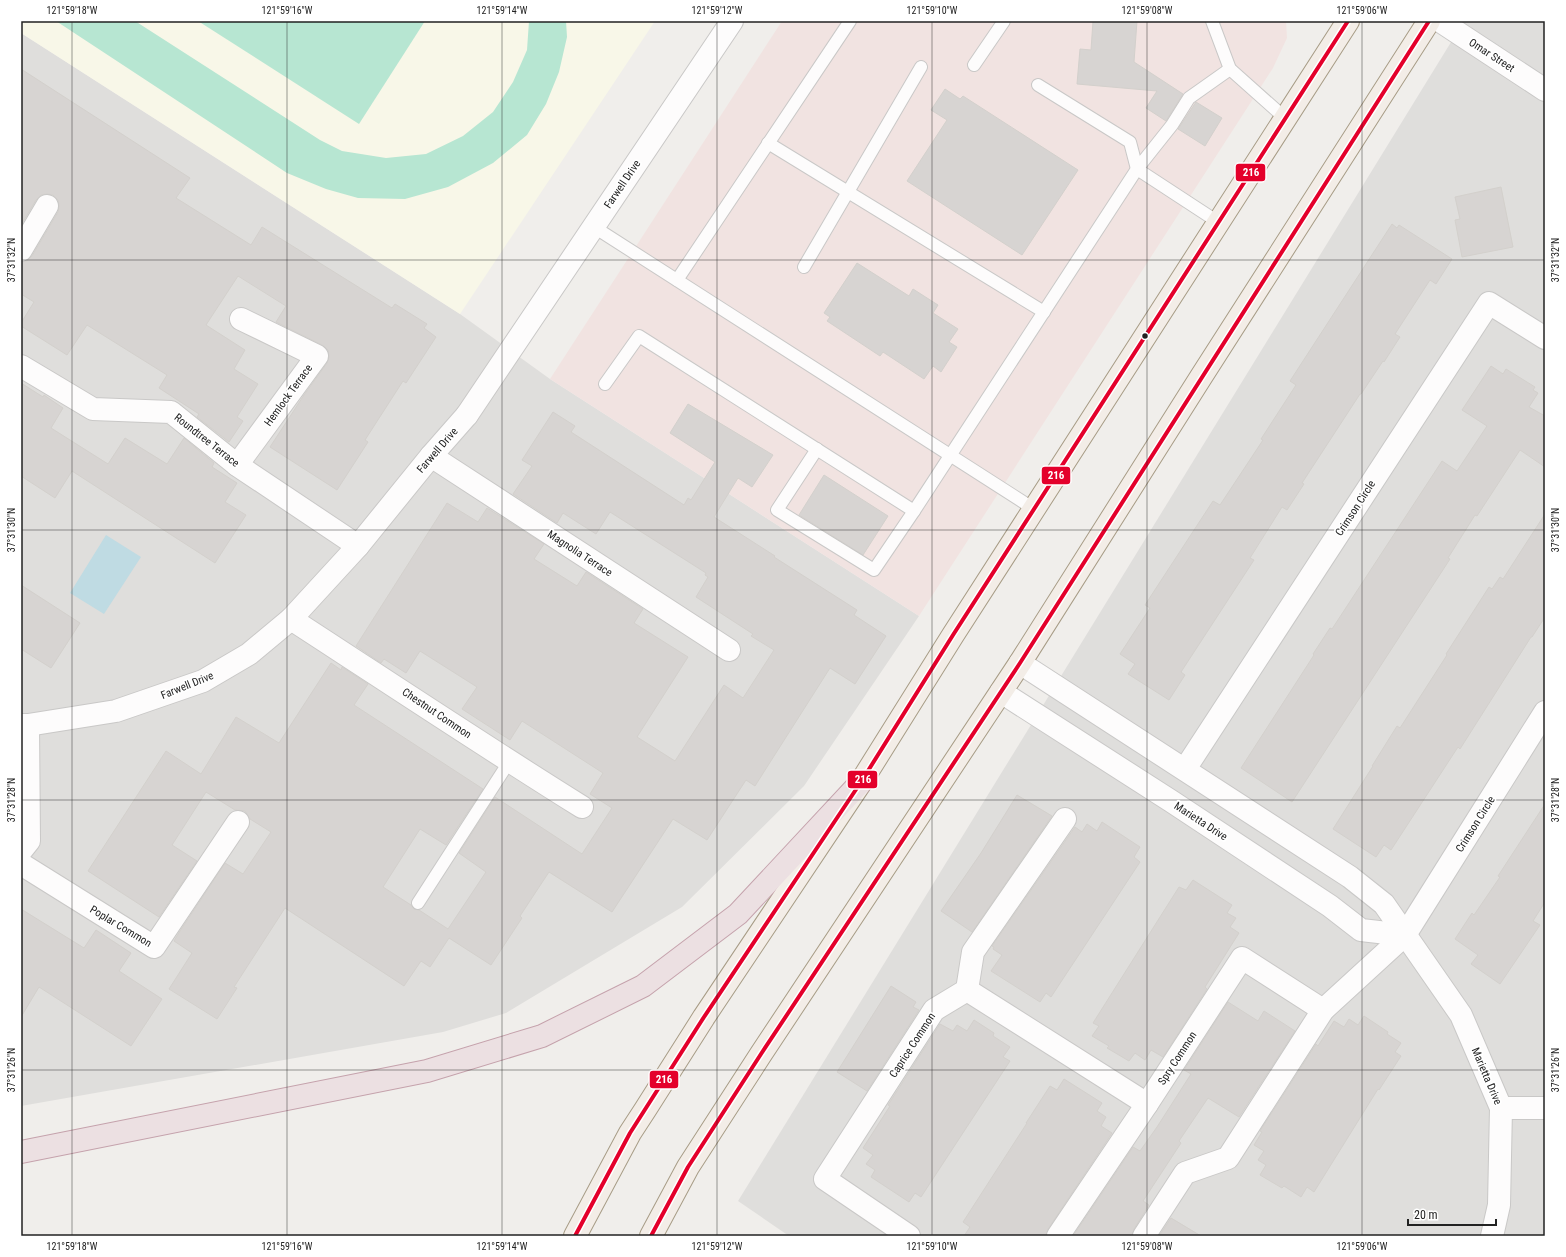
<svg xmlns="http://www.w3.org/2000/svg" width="1566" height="1257" viewBox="0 0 1566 1257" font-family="'Roboto Condensed',sans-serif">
<rect width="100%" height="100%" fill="#f0eeeb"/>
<g fill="#dfdedc">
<path d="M 1464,21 L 1545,21 L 1545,1236 L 789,1236 L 738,1201 Z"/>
<path d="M 21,33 L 460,314 L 550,379 L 919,616 L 804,786 L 682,907 L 506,1013 L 443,1032 L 21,1106 Z"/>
</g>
<path fill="#f1e3e1" d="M 782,21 L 1286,21 L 1287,38 L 1273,68 L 919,616 L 550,379 Z"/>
<path fill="#f8f7e8" d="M 21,21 L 655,21 L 460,314 L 21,33 Z"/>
<g fill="#b7e6d2">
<path d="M 56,21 L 135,21 L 320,140 L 342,151 L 386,158 L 426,154 L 463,136 L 493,112 L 513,82 L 527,50 L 529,21 L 566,21 L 567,37 L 559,72 L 546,104 L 527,135 L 493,163 L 448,187 L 405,199 L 358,198 L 326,189 L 287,173 Z"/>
<path d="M 198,21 L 425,21 L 359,124 Z"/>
</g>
<path fill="#bfdbe3" d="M 106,535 L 141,557 L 104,614 L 70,593 Z"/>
<g fill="#d7d4d2" stroke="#d3d0cc">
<path d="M 1093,21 L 1137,21 L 1134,62 L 1183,94 L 1166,121 L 1146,108 L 1157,91 L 1077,84 L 1080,49 L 1091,50 Z"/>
<path d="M 21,69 L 190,178 L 176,198 L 251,245 L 262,227 L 392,308 L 395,304 L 427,324 L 424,328 L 436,337 L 406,383 L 403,381 L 365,440 L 368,442 L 337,490 L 270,447 L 304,395 L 327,363 L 329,357 L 328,350 L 322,345 L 276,322 L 286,306 L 238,276 L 206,325 L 245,350 L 234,369 L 258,384 L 237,417 L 243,421 L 229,442 L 197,417 L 199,414 L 159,388 L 167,375 L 87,325 L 67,355 L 21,326 L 21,323 L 34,302 L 21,294 L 21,262 L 27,261 L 32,256 L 58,212 L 59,206 L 58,200 L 53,195 L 47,194 L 41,195 L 36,200 L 21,225 Z"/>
<path d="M 945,89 L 960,99 L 963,96 L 1078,170 L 1022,255 L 907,181 L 947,120 L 931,110 Z"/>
<path d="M 1196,102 L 1222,118 L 1205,146 L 1178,129 Z"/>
<path d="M 1501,187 L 1513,247 L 1462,257 L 1455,220 L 1460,219 L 1455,197 Z"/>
<path d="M 1392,224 L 1397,228 L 1399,225 L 1452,259 L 1436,284 L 1430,280 L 1395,334 L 1400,337 L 1384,362 L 1383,361 L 1361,394 L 1360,394 L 1302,483 L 1304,484 L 1287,510 L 1282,507 L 1250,558 L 1254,560 L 1181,672 L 1185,675 L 1169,700 L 1128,674 L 1135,664 L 1120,654 L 1150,608 L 1145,605 L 1213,501 L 1220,505 L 1263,440 L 1261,439 L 1296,385 L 1290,381 Z"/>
<path d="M 857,263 L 909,296 L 913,289 L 938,305 L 933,313 L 958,329 L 949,342 L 957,347 L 941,372 L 933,366 L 924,379 L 883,352 L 880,356 L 827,321 L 830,317 L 824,313 Z"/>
<path d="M 1491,366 L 1503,374 L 1506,369 L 1535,387 L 1533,390 L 1538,393 L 1529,407 L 1545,416 L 1545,467 L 1520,450 L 1477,516 L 1475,515 L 1448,558 L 1450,559 L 1292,802 L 1241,768 L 1314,655 L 1313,654 L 1330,628 L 1332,629 L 1442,461 L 1457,471 L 1487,426 L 1462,410 Z"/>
<path d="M 21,383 L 43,397 L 44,395 L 63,408 L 51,428 L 108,464 L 125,438 L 167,464 L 184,438 L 214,463 L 212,467 L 237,483 L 225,502 L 246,515 L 215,563 L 72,471 L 55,498 L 21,476 Z"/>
<path d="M 688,404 L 773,455 L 752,487 L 738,478 L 714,517 L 775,556 L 774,557 L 857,610 L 854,615 L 886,636 L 855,684 L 830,668 L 755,786 L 746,780 L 707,840 L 673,819 L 612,912 L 549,872 L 520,916 L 522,918 L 491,965 L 449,938 L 430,967 L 421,961 L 404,986 L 285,908 L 234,987 L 237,988 L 217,1019 L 169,989 L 192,953 L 174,941 L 180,931 L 225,863 L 243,874 L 271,832 L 250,819 L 245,811 L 235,810 L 206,792 L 172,845 L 197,861 L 159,917 L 88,871 L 166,751 L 201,774 L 236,717 L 279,743 L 331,663 L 341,670 L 342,667 L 368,684 L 354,705 L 483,789 L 446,845 L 420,829 L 383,887 L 411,905 L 414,909 L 419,910 L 448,929 L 486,872 L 459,853 L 495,797 L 582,854 L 612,808 L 590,794 L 603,773 L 522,721 L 510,740 L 462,709 L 477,687 L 420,651 L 406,673 L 384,659 L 381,663 L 356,646 L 447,503 L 478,522 L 487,508 L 544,544 L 534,559 L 577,586 L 586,572 L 643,609 L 634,623 L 688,657 L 637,737 L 675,761 L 724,685 L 743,698 L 774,650 L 751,636 L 753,634 L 696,597 L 708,577 L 705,575 L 706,573 L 610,512 L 596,534 L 563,513 L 557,523 L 513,494 L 532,466 L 522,460 L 553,412 L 575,426 L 571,432 L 684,505 L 688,498 L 691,500 L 715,462 L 670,433 Z"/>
<path d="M 824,475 L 888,516 L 863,555 L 799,515 Z"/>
<path d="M 1545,514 L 1545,617 L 1532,637 L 1531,637 L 1460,749 L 1458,747 L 1391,850 L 1384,845 L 1376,857 L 1333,829 L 1373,766 L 1372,766 L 1397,726 L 1400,728 L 1447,655 L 1446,654 L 1489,587 L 1492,589 L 1500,577 L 1503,579 Z"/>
<path d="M 21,585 L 80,623 L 51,668 L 21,649 Z"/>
<path d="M 1017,795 L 1052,816 L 972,932 L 941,911 L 981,853 Z"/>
<path d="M 1545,804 L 1545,902 L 1533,921 L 1540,925 L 1500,984 L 1471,964 L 1478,955 L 1455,939 L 1472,913 L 1474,915 L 1500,877 L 1498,876 Z"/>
<path d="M 1102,822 L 1140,847 L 1134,857 L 1140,862 L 1051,997 L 1046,993 L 1040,1002 L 991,971 L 1002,955 L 993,949 L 994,947 L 992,946 L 1075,827 L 1082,832 L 1087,824 L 1097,831 Z"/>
<path d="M 1193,880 L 1232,905 L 1227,913 L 1236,918 L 1230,927 L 1239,933 L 1205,987 L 1207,989 L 1163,1057 L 1151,1050 L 1145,1060 L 1135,1053 L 1129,1061 L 1107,1048 L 1109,1046 L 1092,1036 L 1099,1026 L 1093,1023 L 1179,887 L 1186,890 Z"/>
<path d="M 21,909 L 84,948 L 96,930 L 131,953 L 119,971 L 162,999 L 131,1046 L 39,987 L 21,1017 Z"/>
<path d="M 891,986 L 916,1002 L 913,1007 L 919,1010 L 867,1091 L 837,1072 Z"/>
<path d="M 1228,1002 L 1258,1021 L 1264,1011 L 1295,1031 L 1239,1117 L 1208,1098 L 1179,1141 L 1181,1143 L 1143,1201 L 1149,1205 L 1134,1229 L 1132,1236 L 1073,1236 L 1133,1147 L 1140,1151 L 1157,1127 L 1191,1074 L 1184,1070 Z"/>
<path d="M 1364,1016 L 1388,1032 L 1387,1034 L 1401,1043 L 1395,1052 L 1401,1056 L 1379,1090 L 1378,1089 L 1314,1192 L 1307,1187 L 1301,1197 L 1284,1186 L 1282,1188 L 1260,1175 L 1266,1165 L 1258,1160 L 1264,1151 L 1254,1145 L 1262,1132 L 1260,1131 L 1316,1044 L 1318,1046 L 1334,1021 L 1344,1027 L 1349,1019 L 1358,1025 Z"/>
<path d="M 974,1020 L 994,1033 L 993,1036 L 1010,1047 L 1003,1057 L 1010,1061 L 921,1197 L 915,1193 L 909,1202 L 871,1177 L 875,1170 L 866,1164 L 873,1155 L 863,1148 L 890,1106 L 888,1105 L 940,1024 L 953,1031 L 957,1025 L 967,1031 Z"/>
<path d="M 1064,1079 L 1102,1103 L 1097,1111 L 1106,1117 L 1101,1126 L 1112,1133 L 1048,1229 L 1046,1236 L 964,1236 L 970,1227 L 963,1222 L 1027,1123 L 1026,1123 L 1050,1086 L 1057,1090 Z"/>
<path d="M 1171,1218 L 1201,1236 L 1159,1236 Z"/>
</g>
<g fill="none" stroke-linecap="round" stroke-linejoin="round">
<defs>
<g id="service">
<path d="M 1212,21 L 1230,69 L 1285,118"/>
<path d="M 974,65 L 1004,21"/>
<path d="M 1038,85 L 1130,142 L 1137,169 L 1218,222"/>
<path d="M 768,143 L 1044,312"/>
<path d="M 594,227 L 1034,509"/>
<path d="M 804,267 L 921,67"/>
<path d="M 677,280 L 850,21"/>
<path d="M 605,384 L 639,336 L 914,511"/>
<path d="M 817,449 L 777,510 L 874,570 L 914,511 L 1137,169 L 1172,125 L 1189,98 L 1230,69"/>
<path d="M 418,903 L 509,762"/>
</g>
<g id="minor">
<path d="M 1440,21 L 1545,90"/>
<path d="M 21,250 L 47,206"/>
<path d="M 21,366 L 93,409 L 171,412 L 237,465 L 358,546"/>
<path d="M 431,456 L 729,650"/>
<path d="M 237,465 L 317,356 L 241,319"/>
<path d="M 291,619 C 388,682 484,746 582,807"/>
<path d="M 1020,663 L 1350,877 L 1384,904 L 1461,1015 L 1501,1108 L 1499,1205 L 1492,1236"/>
<path d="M 1001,692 L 1171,801 L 1330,906 L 1361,930 L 1405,935"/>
<path d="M 21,725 L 28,725 L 116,711 L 203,681 L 249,654 L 291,619 L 358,546 L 431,456 L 467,415"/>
<path d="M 1185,769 L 1489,303 L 1545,338"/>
<path d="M 21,851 L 29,841 L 28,725"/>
<path d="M 21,864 L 154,947 L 238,822"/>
<path d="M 967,990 L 1147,1104"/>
<path d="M 1501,1108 L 1545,1108"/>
<path d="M 909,1236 L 825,1179 L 934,1010 L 967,990 L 973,952 L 1065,819"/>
<path d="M 1058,1236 L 1147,1104 L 1242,958 L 1323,1010"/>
<path d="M 1144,1236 L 1185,1173 L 1228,1158 L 1323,1010 L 1405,935 L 1545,712"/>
</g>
<path id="tertiary" d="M 467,415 L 732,21"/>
<g id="primary">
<path d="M 575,1236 L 630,1133 L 645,1110 L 704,1017 L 861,782 L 953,635 L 1348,21"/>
<path d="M 651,1236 L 688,1167 L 761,1054 L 1020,663 L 1201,377 L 1429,21"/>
</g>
<path id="motorway" d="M 21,1152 L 427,1071 L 542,1036 L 643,986 L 738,914 L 861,782"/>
</defs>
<use href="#service" stroke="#c9c8c7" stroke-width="14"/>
<use href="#minor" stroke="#c9c8c7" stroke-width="24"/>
<use href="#tertiary" stroke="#c9c8c7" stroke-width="24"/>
<use href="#primary" stroke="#a79c86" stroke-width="24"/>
<use href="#motorway" stroke="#c5a2ac" stroke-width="24"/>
<use href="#service" stroke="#fdfcfc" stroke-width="12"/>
<use href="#minor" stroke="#fdfcfc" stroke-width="22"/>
<use href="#tertiary" stroke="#fdfcfc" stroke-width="22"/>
<use href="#primary" stroke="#f3ede7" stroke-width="22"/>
<use href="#motorway" stroke="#ece0e2" stroke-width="22"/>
<defs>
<g id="bus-1">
<path d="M 575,1236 L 630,1133 L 704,1017 L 861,782 L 953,635 L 1348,21"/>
<path d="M 651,1236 L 688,1167 L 761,1054 L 1020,663 L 1429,21"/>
</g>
</defs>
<use href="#bus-1" stroke="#fff" stroke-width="7"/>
<use href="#bus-1" stroke="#e4002b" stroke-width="4"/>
</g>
<path fill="none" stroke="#222" stroke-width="1" stroke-opacity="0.45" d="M 72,21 L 72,1236M 287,21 L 287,1236M 502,21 L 502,1236M 717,21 L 717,1236M 932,21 L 932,1236M 1147,21 L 1147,1236M 1362,21 L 1362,1236M 21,260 L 1545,260M 21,530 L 1545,530M 21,800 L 1545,800M 21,1070 L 1545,1070"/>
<circle fill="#222" stroke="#fff" stroke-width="1.5" cx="1145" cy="336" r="3.5"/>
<g text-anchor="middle" stroke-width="3.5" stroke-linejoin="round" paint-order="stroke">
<g font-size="11" fill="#222" stroke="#fff">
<text transform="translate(1492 55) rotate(33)" y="4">Omar Street</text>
<text transform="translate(622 184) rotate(-56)" y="4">Farwell Drive</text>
<text transform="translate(288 395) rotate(-54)" y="4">Hemlock Terrace</text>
<text transform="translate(207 440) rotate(38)" y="4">Roundtree Terrace</text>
<text transform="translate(437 450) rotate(-49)" y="4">Farwell Drive</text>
<text transform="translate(1355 508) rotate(-57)" y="4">Crimson Circle</text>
<text transform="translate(580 553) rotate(33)" y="4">Magnolia Terrace</text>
<text transform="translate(187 685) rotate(-22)" y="4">Farwell Drive</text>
<text transform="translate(437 713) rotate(34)" y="4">Chestnut Common</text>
<text transform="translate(1201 821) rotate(33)" y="4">Marietta Drive</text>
<text transform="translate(1475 824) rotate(-58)" y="4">Crimson Circle</text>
<text transform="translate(121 926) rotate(31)" y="4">Poplar Common</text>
<text transform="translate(912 1045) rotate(-57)" y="4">Caprice Common</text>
<text transform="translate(1177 1058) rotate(-57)" y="4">Spry Common</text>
<text transform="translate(1487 1076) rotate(67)" y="4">Marietta Drive</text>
</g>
</g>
<g stroke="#fff" stroke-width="1.5">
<rect x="1235" y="163" width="31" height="19" rx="4" fill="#e4002b"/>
<rect x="1041" y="466" width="30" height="19" rx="4" fill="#e4002b"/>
<rect x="847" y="770" width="31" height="19" rx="4" fill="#e4002b"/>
<rect x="649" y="1070" width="30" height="19" rx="4" fill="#e4002b"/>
</g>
<g font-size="11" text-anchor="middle" font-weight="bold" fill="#fff">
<text x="1251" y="176">216</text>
<text x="1056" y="479">216</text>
<text x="863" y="783">216</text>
<text x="664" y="1083">216</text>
</g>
<rect width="1566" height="1257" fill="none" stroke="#ffffff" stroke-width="44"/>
<path d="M1408 1219v6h88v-6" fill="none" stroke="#222222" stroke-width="2"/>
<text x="1414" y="1219" font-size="12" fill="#222222" stroke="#ffffff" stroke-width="3" paint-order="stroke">20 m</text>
<rect x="22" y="22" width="1522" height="1213" fill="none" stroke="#222" stroke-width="1.5"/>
<g font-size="10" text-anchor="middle" fill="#222">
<text x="72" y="14">121°59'18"W</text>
<text x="287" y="14">121°59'16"W</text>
<text x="502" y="14">121°59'14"W</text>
<text x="717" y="14">121°59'12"W</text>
<text x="932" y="14">121°59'10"W</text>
<text x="1147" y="14">121°59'08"W</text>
<text x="1362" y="14">121°59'06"W</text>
<text transform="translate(11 260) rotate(-90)" y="4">37°31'32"N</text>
<text transform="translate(1555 260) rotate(-90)" y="4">37°31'32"N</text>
<text transform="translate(11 530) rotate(-90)" y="4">37°31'30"N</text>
<text transform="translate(1555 530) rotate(-90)" y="4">37°31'30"N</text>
<text transform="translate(11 800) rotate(-90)" y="4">37°31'28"N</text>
<text transform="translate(1555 800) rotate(-90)" y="4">37°31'28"N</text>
<text transform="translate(11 1070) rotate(-90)" y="4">37°31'26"N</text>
<text transform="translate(1555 1070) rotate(-90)" y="4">37°31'26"N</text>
<text x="72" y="1250">121°59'18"W</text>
<text x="287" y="1250">121°59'16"W</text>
<text x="502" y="1250">121°59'14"W</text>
<text x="717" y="1250">121°59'12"W</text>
<text x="932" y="1250">121°59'10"W</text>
<text x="1147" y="1250">121°59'08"W</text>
<text x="1362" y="1250">121°59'06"W</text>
</g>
</svg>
